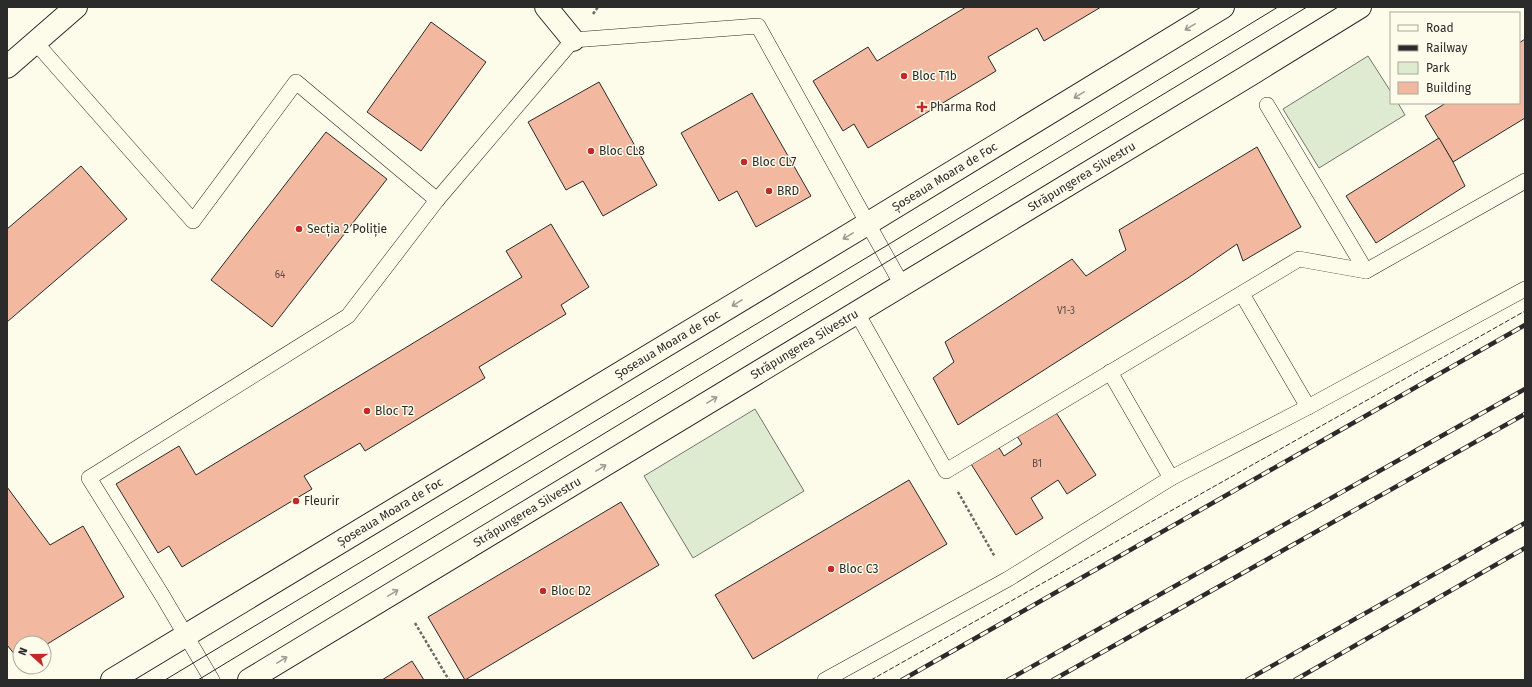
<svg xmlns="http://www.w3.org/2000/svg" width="1532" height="687" viewBox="0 0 1532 687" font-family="'Fira Sans',sans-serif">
<rect width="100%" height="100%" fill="#fdfbea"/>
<g fill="#deebd1" stroke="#74746e">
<path d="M 1368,56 L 1391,92 L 1391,103 L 1398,103 L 1405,115 L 1319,168 L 1283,109 Z"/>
<path d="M 755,409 L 804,491 L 693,558 L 644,476 Z"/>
</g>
<g fill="#f2b8a0" stroke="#2b2b2b">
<path d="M 966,7 L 1101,7 L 1044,41 L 1037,28 L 988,57 L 996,71 L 868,148 L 854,124 L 843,131 L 813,81 L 868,47 L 877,61 Z"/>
<path d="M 431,22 L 486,62 L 421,151 L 367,112 Z"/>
<path d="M 1525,39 L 1525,118 L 1453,162 L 1425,116 L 1446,103 L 1519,103 L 1519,43 Z"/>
<path d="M 599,82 L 657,185 L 603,216 L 583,181 L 566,190 L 528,122 Z"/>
<path d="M 752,93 L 811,196 L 756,227 L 737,191 L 719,201 L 681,133 Z"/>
<path d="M 326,132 L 387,179 L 272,327 L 211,280 Z"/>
<path d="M 1439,138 L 1453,162 L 1465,186 L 1376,243 L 1346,196 Z"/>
<path d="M 1257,147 L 1301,227 L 1243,261 L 1237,244 L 1188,278 L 958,425 L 933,378 L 954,362 L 945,342 L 1072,259 L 1086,276 L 1126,250 L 1119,230 Z"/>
<path d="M 81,166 L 127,219 L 7,322 L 7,229 Z"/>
<path d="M 551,224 L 589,287 L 561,305 L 566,314 L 479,367 L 485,378 L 365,451 L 360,443 L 304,476 L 312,489 L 182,567 L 169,546 L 158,553 L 116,484 L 179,446 L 196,475 L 522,277 L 506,251 Z"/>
<path d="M 1055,411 L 1096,475 L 1067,494 L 1058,480 L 1031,498 L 1043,518 L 1016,535 L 971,464 L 998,446 L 1004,456 L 1022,444 L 1017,436 Z"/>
<path d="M 909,480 L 947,544 L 753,659 L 715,595 Z"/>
<path d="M 7,487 L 50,545 L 83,526 L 124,597 L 44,646 L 44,643 L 20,643 L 20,661 L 7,645 Z"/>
<path d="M 621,502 L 659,565 L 465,680 L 428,617 Z"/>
<path d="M 412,661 L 424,680 L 382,680 Z"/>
</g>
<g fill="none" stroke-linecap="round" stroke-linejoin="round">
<defs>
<g id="service">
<path d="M 36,43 L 193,221 L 296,82 L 437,200"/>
<path d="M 1267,105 L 1366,271 L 1525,181"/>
<path d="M 1242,294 L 1308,407"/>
<path d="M 857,313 L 946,471 L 1299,259 L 1366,271"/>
<path d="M 1110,372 L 1171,478"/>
<path d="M 212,680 L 162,595 L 89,478 L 348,316 L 437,200 L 573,40 L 758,26 L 902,285"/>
<path d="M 825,680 L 1008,579 L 1171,478 L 1308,407 L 1525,289"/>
</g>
<g id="minor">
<path d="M 546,7 L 573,40"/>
<path d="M 7,67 L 76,7"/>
</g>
<g id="primary">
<path id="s1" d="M 112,680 L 867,224 L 1223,7"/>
<path id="s2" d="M 249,680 L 1248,76 L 1360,7"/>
</g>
</defs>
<use href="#service" stroke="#2b2b2b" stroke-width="16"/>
<use href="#minor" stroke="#2b2b2b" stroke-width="24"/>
<use href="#primary" stroke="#2b2b2b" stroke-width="24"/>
<g stroke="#6a6964" stroke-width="2.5" stroke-dasharray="3 2" stroke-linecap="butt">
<path d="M 593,14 L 598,7"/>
<path d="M 958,492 L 995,557"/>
<path d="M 415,623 L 449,680"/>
</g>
<use href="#service" stroke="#fdfbea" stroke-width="15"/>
<use href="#minor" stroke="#fdfbea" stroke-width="22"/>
<use href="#primary" stroke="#fdfbea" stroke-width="22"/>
<g stroke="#2b2b2b" stroke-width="1">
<path d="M 165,680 L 881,249 L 1278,7"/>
<path d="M 198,680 L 1307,7"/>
</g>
<defs>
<g id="rail">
<path d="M 902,680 L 1525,325"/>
<path d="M 1008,680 L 1525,389"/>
<path d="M 1053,680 L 1525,414"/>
<path d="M 1247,680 L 1525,523"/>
<path d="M 1295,680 L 1525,548"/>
</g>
</defs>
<use href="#rail" stroke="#2b2b2b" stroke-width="4.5"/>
<use href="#rail" stroke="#fdfbea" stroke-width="3" stroke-dasharray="9" stroke-linecap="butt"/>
<path stroke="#2b2b2b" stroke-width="1" stroke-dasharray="5 2" stroke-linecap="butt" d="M 871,680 L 1525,311"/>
</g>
<defs><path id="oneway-shaft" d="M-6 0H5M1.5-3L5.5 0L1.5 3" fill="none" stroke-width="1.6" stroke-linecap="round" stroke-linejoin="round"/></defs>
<g stroke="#9e9d94">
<use href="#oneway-shaft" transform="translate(1190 27) rotate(149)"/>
<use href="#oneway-shaft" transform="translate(1079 95) rotate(149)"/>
<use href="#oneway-shaft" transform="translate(848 236) rotate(149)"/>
<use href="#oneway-shaft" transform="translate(737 303) rotate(149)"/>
<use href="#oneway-shaft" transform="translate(712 400) rotate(-31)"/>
<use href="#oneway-shaft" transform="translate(601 468) rotate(-31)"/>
<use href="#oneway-shaft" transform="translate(393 593) rotate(-31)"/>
<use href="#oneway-shaft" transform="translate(282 660) rotate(-31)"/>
</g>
<g fill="#c62828" stroke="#fdfbea" stroke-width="1.5">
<circle cx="904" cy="76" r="4"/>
<path d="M920 101h4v4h4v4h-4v4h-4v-4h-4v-4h4z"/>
<circle cx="591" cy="151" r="4"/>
<circle cx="744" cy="162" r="4"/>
<circle cx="769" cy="191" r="4"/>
<circle cx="299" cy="229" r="4"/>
<circle cx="367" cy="411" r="4"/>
<circle cx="296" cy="501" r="4"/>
<circle cx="831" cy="569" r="4"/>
<circle cx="543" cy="591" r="4"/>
</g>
<g text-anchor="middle" stroke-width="3" stroke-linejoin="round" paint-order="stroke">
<g font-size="10" fill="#5d4e48">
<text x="280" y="278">64</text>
<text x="1066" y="314">V1-3</text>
<text x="1037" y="467">B1</text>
</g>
<g font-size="12" fill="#2b2b2b" stroke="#fdfbea" text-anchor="start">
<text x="912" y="80">Bloc T1b</text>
<text x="930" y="111">Pharma Rod</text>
<text x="599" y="155">Bloc CL8</text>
<text x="752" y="166">Bloc CL7</text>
<text x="777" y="195">BRD</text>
<text x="307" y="233">Secția 2 Poliție</text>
<text x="375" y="415">Bloc T2</text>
<text x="304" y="505">Fleurir</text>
<text x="839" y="573">Bloc C3</text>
<text x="551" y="595">Bloc D2</text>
</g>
<g font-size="12" fill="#2b2b2b" stroke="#fdfbea">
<text dy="4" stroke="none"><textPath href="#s2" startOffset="973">Străpungerea Silvestru</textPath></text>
<text dy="4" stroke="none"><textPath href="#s1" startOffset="973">Șoseaua Moara de Foc</textPath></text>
<text dy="4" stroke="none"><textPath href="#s2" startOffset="649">Străpungerea Silvestru</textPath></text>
<text dy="4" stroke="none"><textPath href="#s1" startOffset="649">Șoseaua Moara de Foc</textPath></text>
<text dy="4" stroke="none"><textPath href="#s1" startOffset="325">Șoseaua Moara de Foc</textPath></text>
<text dy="4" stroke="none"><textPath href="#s2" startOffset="325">Străpungerea Silvestru</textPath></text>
</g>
</g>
<rect width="1532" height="687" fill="none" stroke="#2b2b2b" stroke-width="16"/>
<rect x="1390" y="12" width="130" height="92" fill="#fdfbea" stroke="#a9a89e"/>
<rect x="1398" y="25" width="20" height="6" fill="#fdfbea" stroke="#a9a89e"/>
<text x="1426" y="32" font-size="12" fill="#2b2b2b">Road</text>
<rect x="1398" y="45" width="20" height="6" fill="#2b2b2b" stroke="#a9a89e"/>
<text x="1426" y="52" font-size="12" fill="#2b2b2b">Railway</text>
<rect x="1398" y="62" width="20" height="12" fill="#deebd1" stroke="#a9a89e"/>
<text x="1426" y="72" font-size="12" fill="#2b2b2b">Park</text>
<rect x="1398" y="82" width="20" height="12" fill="#f2b8a0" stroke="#a9a89e"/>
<text x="1426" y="92" font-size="12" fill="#2b2b2b">Building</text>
<g transform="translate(32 655) rotate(291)"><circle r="19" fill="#fdfbea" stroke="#a9a89e"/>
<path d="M0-3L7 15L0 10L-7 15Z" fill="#c62828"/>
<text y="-6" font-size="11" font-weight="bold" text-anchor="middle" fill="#2b2b2b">N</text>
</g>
</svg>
